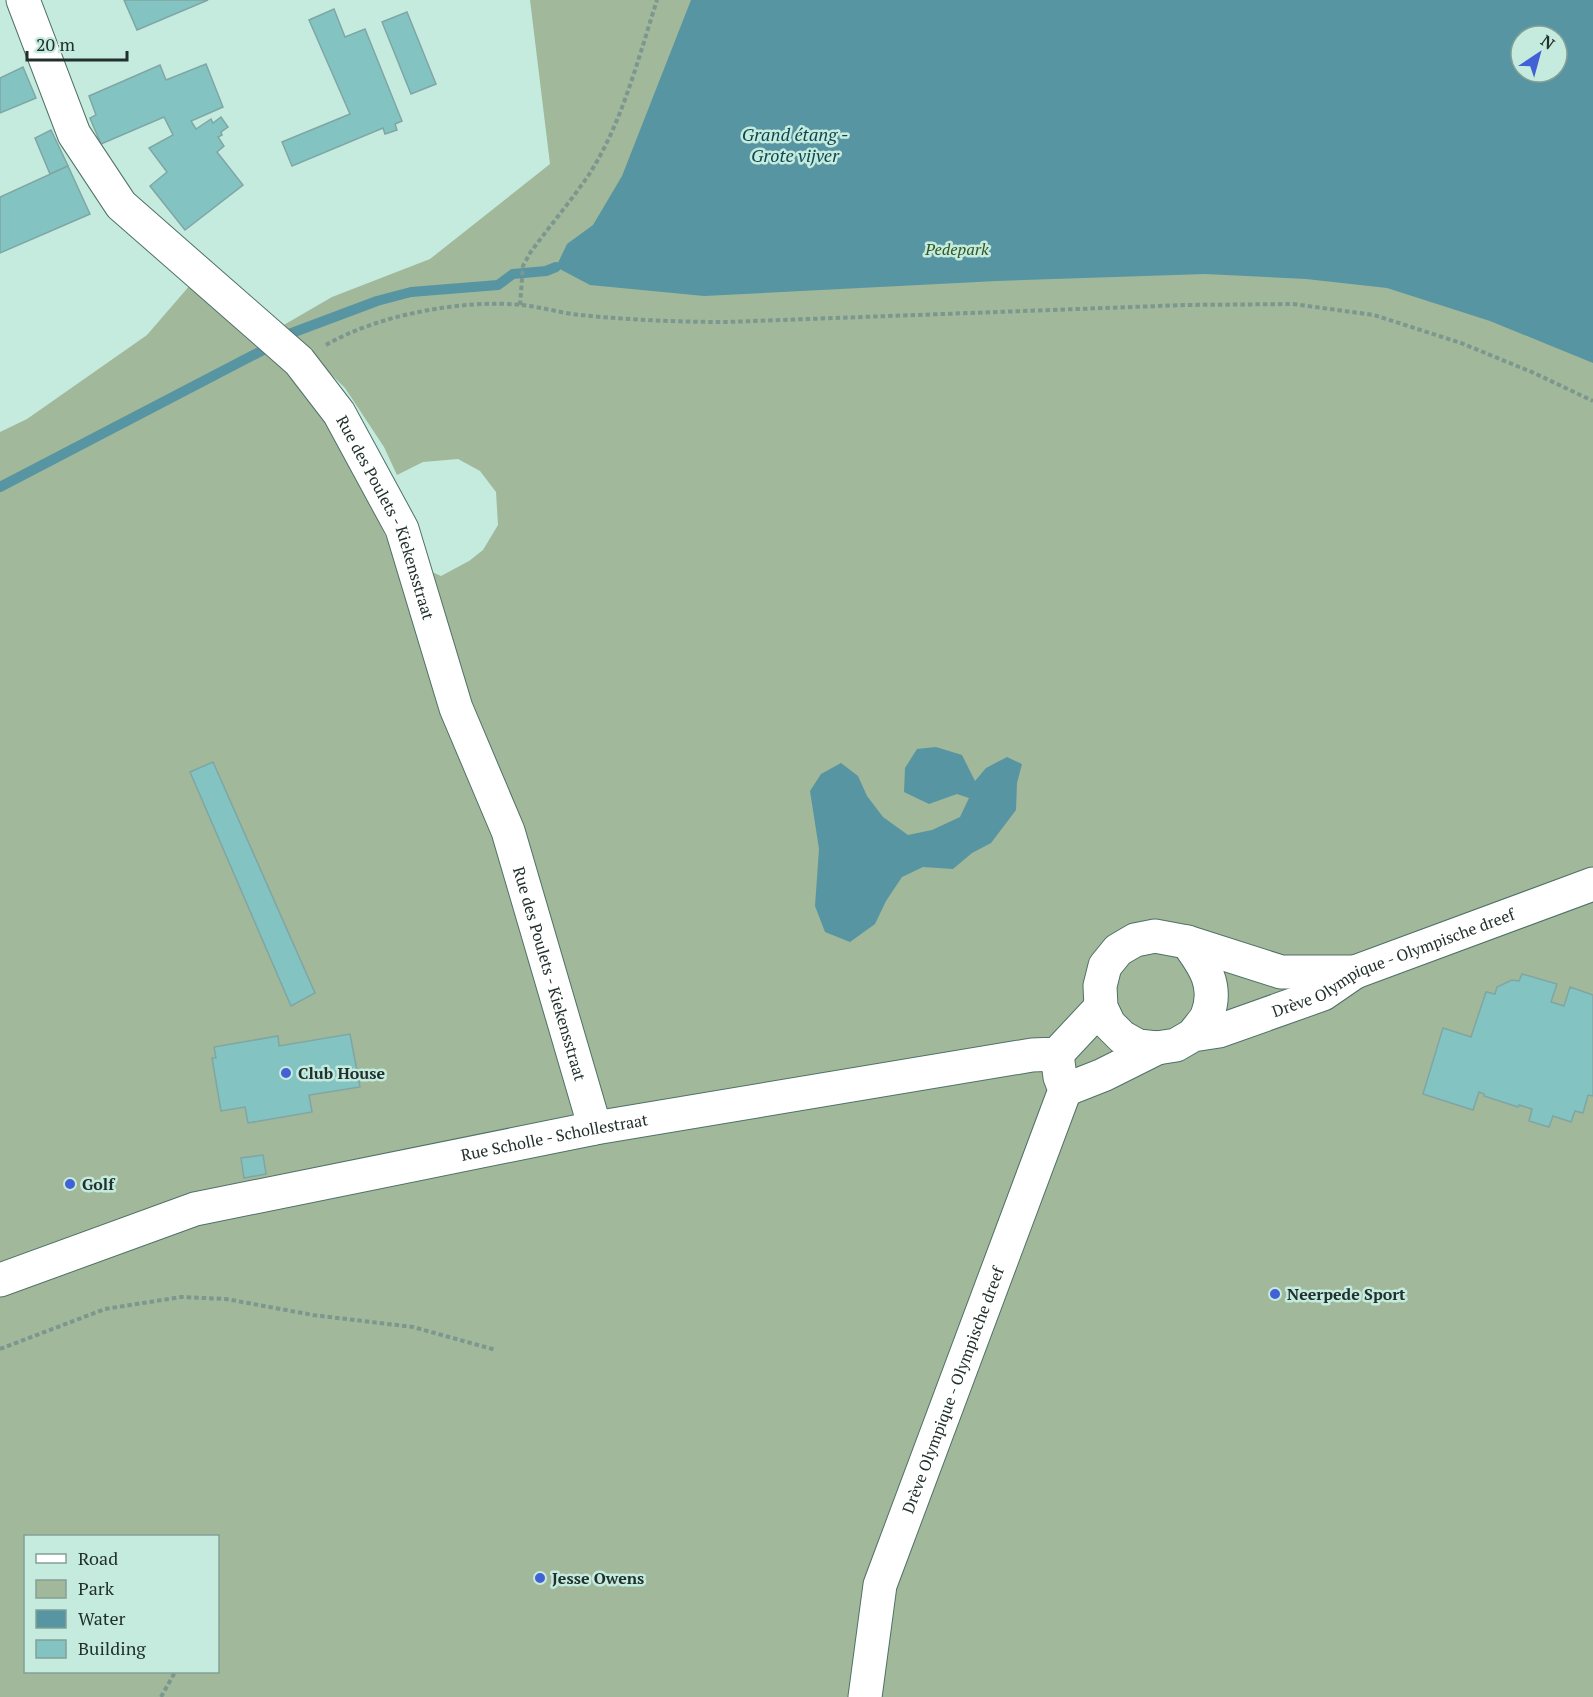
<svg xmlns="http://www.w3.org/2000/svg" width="1593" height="1697" viewBox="0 0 1593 1697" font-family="'PT Serif',serif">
<rect width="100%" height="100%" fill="#c5ebdf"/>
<path fill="#a1b89a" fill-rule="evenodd" d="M 530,0 L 1593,0 L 1593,1697 L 0,1697 L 0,432 L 27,419 L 147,335 L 191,284 L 256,339 L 294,380 L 327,422 L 351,463 L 395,556 L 441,576 L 469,561 L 483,550 L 498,525 L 496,492 L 480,471 L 458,459 L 423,462 L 397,475 L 384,447 L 345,388 L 282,326 L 332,297 L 430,259 L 550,164 ZM 1521,36 L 1557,36 L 1557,72 L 1521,72 ZM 26,1536 L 218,1536 L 218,1672 L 26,1672 Z"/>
<g fill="#5795a2" fill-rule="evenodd">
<path d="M 691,0 L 1593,0 L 1593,363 L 1490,321 L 1387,288 L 1306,279 L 1205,274 L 997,281 L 704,296 L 590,285 L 556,267 L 567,244 L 593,225 L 622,176 ZM 1521,36 L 1557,36 L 1557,72 L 1521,72 Z"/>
<path d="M 936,747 L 962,755 L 975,781 L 986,768 L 1007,757 L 1022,764 L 1017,783 L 1016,810 L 991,843 L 972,853 L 953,869 L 923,867 L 902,877 L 886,901 L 875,924 L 850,942 L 825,932 L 815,906 L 819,849 L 810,791 L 821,774 L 841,763 L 858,776 L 867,796 L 883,817 L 908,835 L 932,830 L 960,817 L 969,798 L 957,794 L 929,804 L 904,792 L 905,768 L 917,749 Z"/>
</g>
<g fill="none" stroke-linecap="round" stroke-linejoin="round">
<g stroke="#5795a2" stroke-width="10">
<path d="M 289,334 L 377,301 L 411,292 L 498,285 L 513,274 L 546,271 L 556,267"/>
<path d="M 0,487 L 267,348"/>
</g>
</g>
<g fill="#83c4c2" stroke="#7fa6a4" stroke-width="1.5">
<path d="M 124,0 L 208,0 L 137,30 Z"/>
<path d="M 334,9 L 345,37 L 365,29 L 402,121 L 395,124 L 397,130 L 385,134 L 383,128 L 292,166 L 282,142 L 350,114 L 309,20 Z"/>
<path d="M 407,12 L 436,84 L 411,94 L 382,22 Z"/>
<path d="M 206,64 L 223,107 L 191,121 L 196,129 L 211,119 L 213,123 L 221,117 L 228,127 L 221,132 L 222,135 L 218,137 L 224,146 L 217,152 L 243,185 L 185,230 L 150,186 L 167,172 L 149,148 L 173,135 L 164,117 L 101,144 L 90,118 L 96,115 L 89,96 L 160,65 L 166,80 Z"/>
<path d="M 23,67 L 36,98 L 0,113 L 0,78 Z"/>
<path d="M 51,130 L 68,166 L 50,174 L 35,138 Z"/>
<path d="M 68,166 L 90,214 L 0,253 L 0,197 Z"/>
<path d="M 213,762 L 315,993 L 291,1006 L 190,772 Z"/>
<path d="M 1522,974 L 1557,984 L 1551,1002 L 1564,1006 L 1570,987 L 1593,995 L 1593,1096 L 1588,1095 L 1583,1113 L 1575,1111 L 1571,1122 L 1553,1116 L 1549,1127 L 1529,1121 L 1532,1109 L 1519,1105 L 1518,1107 L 1484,1096 L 1484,1094 L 1479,1092 L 1473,1110 L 1423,1094 L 1443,1028 L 1471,1037 L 1486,992 L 1495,994 L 1497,987 L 1512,980 L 1519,981 Z"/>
<path d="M 350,1034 L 360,1087 L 309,1095 L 312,1112 L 248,1123 L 245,1107 L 221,1111 L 212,1058 L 216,1058 L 214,1047 L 278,1036 L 279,1046 Z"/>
<path d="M 263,1155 L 266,1174 L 244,1178 L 241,1158 Z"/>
</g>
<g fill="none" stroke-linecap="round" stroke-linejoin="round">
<defs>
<g id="minor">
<path id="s1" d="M 23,0 L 74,134 L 121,205 L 299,361 L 339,413 L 402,529 L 456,708 L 508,831 L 595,1128"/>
<path d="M 1187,942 L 1281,972 L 1355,972"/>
<path id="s2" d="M 1193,1035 C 1197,1029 1204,1022 1207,1016 C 1219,986 1204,965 1187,942 L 1155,936 L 1135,940 L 1118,950 L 1105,966 L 1100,986 L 1101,1007 L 1109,1024 L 1122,1037 L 1138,1046 L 1157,1048 L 1176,1045 L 1193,1035 L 1219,1031 L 1323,994 L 1355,972 L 1593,884"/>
<path d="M 1065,1090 L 1103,1075 L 1157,1048"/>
<path id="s3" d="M 0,1280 L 195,1209 L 595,1128 L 1032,1055 L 1057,1054 L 1101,1007"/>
<path id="s4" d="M 865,1697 L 880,1585 L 1065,1090 L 1060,1077 L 1057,1054"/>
</g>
</defs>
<use href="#minor" stroke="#4f7167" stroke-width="35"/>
<g stroke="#7c978f" stroke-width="4" stroke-dasharray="4.5 3" stroke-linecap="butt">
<path d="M 520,305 L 523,266 L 530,253 C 549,227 570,202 588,176 C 622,124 638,59 657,0"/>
<path d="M 326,345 C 377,315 463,299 522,305 C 541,307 561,313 580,315 C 629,320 678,322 727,322 L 1186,305 L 1293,304 L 1374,315 L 1461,343 L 1534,373 L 1593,401"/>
<path d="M 0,1349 L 105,1309 L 181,1297 L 226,1299 L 313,1315 L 413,1327 L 496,1350"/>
<path d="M 218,1620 L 218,1619"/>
<path d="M 161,1697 L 175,1672"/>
</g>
<use href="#minor" stroke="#fff" stroke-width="33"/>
</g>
<g fill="#4261d4" stroke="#c5ebdf" stroke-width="2">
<circle cx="286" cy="1073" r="6"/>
<circle cx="70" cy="1184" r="6"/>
<circle cx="1275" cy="1294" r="6"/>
<circle cx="540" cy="1578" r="6"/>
</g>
<g text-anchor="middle" stroke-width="5" stroke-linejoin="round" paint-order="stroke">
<g font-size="16" font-style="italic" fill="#2f571f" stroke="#c5ebdf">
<text x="957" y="255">Pedepark</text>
</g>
<g font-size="16" fill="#21302c" stroke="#c5ebdf">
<text dy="6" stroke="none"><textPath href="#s1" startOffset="646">Rue des Poulets - Kiekensstraat</textPath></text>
<text dy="6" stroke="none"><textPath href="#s2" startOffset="567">Drève Olympique - Olympische dreef</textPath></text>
<text dy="6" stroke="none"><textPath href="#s1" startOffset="1132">Rue des Poulets - Kiekensstraat</textPath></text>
<text dy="6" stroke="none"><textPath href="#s3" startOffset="574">Rue Scholle - Schollestraat</textPath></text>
<text dy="6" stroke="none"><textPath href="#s4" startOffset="321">Drève Olympique - Olympische dreef</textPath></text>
</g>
<g font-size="16" font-weight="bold" fill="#21302c" stroke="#c5ebdf" text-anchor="start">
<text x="298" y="1079">Club House</text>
<text x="82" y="1190">Golf</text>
<text x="1287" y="1300">Neerpede Sport</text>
<text x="552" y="1584">Jesse Owens</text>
</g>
<g font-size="18" font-style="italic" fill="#0c4650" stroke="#c5ebdf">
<text x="795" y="141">Grand étang -<tspan x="795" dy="21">Grote vijver</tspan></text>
</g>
</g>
<rect x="24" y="1535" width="195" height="138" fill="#c5ebdf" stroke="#83a097" stroke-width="1.5"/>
<rect x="36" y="1554" width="30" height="9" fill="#ffffff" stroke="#83a097" stroke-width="1.5"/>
<text x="78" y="1565" font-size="18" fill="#21302c">Road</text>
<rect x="36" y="1580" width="30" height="18" fill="#a1b89a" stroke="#83a097" stroke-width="1.5"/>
<text x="78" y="1595" font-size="18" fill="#21302c">Park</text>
<rect x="36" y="1610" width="30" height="18" fill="#5795a2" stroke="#83a097" stroke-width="1.5"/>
<text x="78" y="1625" font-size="18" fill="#21302c">Water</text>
<rect x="36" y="1640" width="30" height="18" fill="#83c4c2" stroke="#83a097" stroke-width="1.5"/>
<text x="78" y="1655" font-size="18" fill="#21302c">Building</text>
<g transform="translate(1539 54) rotate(36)"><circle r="28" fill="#c5ebdf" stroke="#83a097" stroke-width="1.5"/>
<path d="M0-4.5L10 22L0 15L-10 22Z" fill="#4261d4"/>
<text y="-9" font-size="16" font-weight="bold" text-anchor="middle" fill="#21302c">N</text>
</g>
<path d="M27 51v9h100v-9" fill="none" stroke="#21302c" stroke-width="3"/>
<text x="36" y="51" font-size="18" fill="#21302c" stroke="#c5ebdf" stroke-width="4.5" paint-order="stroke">20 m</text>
</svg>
